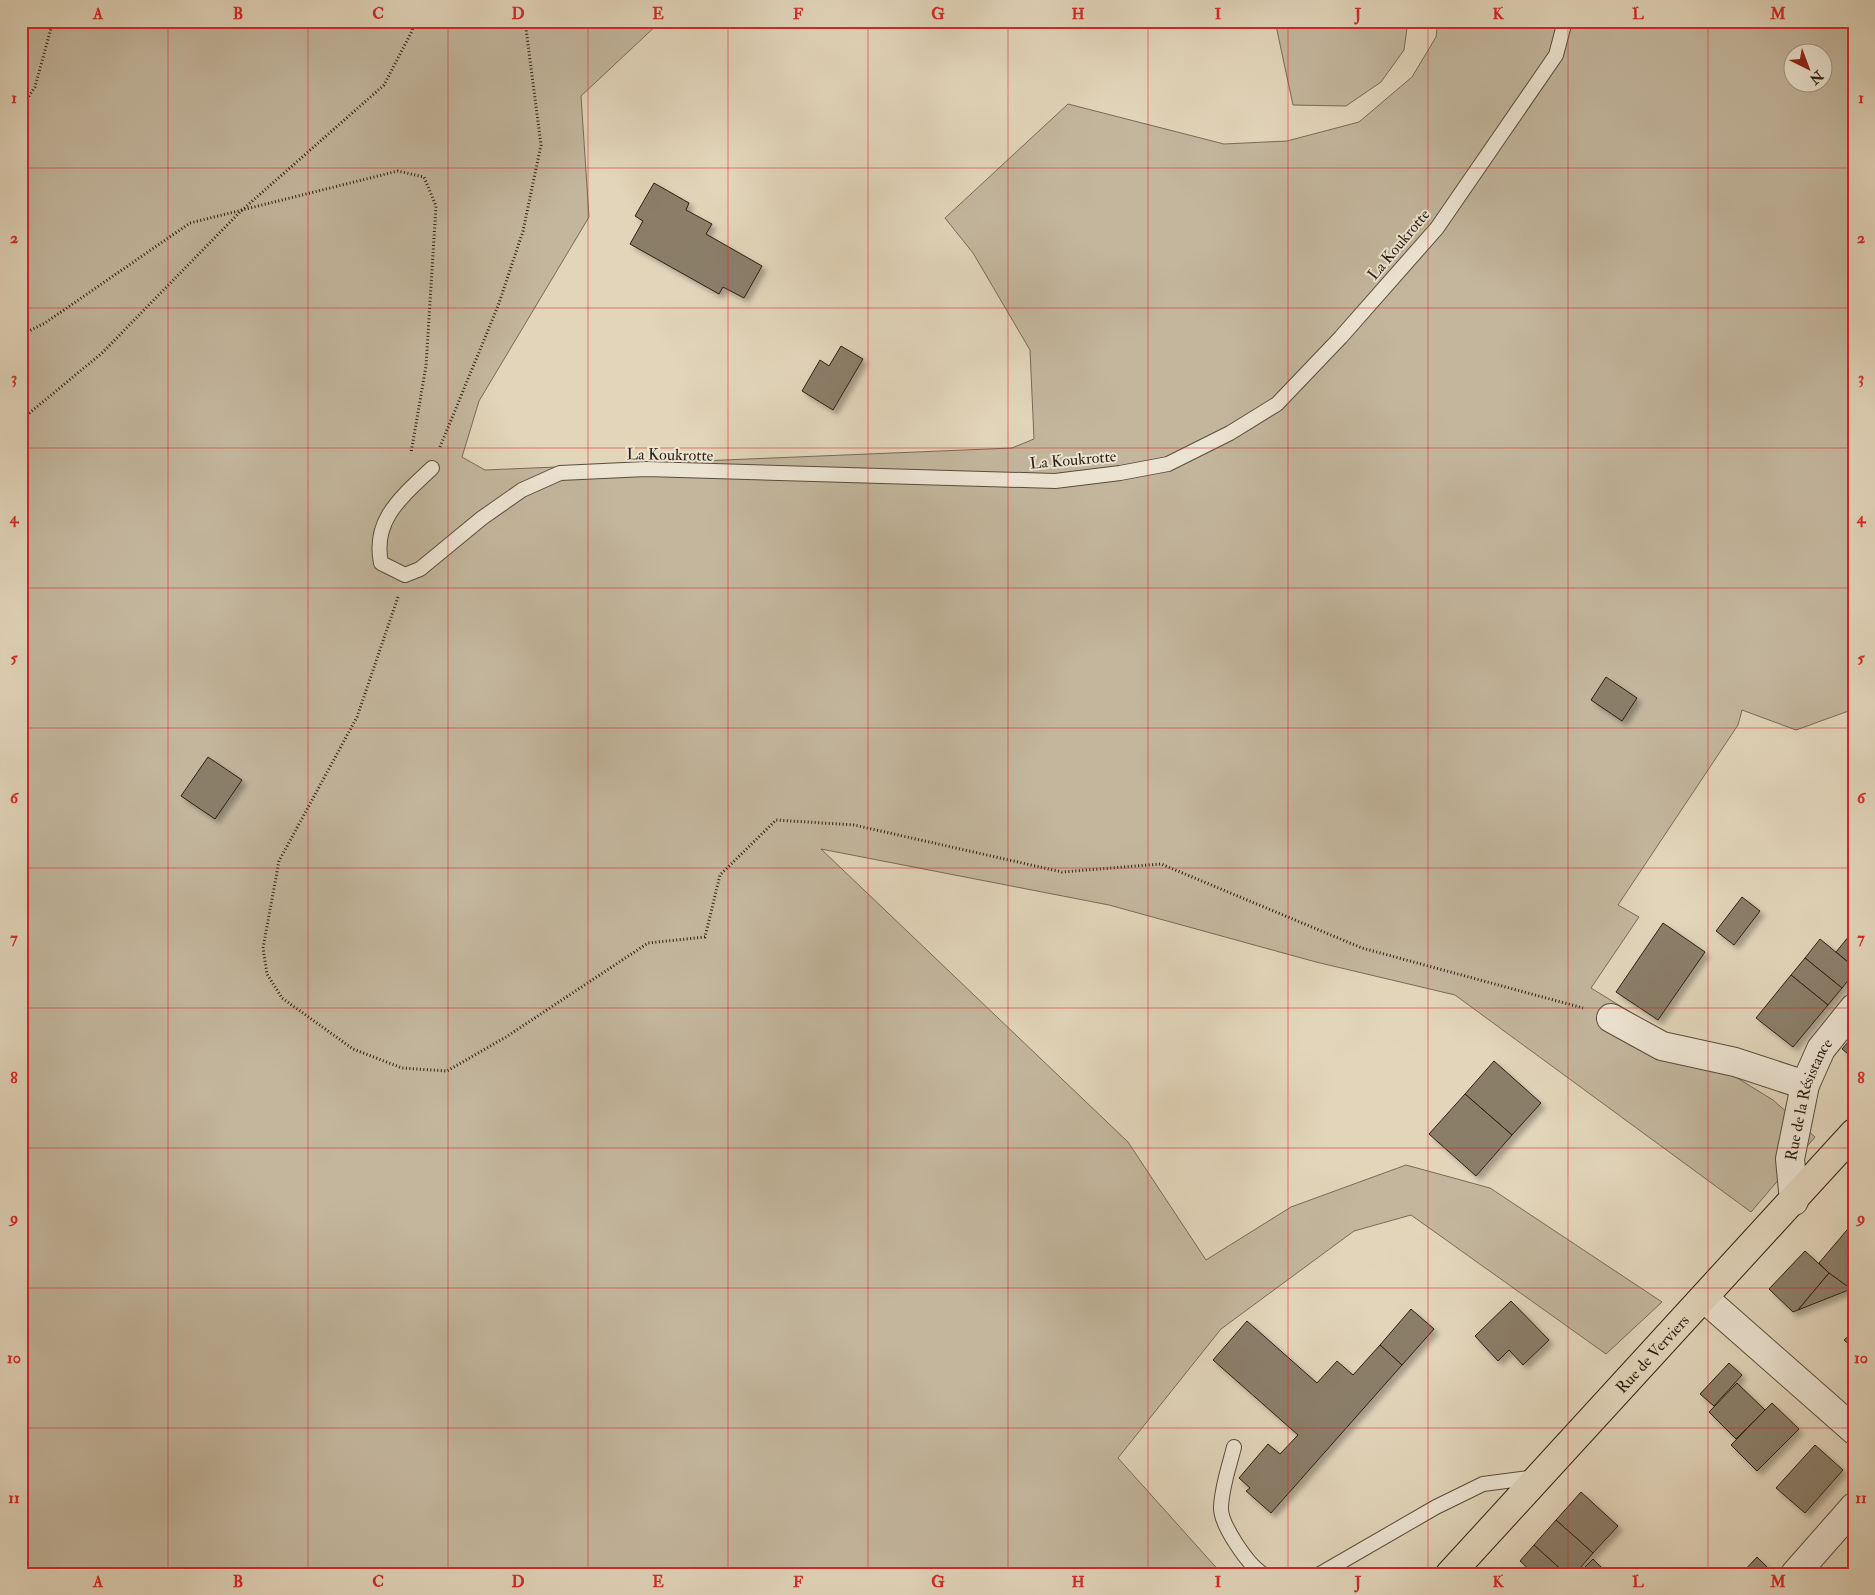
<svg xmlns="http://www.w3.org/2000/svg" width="1875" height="1595" viewBox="0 0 1875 1595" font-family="'IM FELL Double Pica',serif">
<defs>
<filter id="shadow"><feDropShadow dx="4.5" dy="4.5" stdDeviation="2.5" flood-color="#0004"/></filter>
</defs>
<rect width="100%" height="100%" fill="#e2d5ba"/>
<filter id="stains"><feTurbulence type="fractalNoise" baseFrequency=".004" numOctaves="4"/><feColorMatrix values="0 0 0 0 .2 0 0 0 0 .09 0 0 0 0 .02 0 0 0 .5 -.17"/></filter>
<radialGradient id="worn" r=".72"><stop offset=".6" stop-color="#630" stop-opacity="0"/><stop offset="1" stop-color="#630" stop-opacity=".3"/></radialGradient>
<g fill="#c3b69d" stroke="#786a58" fill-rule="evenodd">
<path d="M 21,21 L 661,21 L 581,96 L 589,217 L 479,401 L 462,457 L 485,470 L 1012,448 L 1034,439 L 1030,350 L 973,253 L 945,218 L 1068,104 L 1224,144 L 1287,141 L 1359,122 L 1412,77 L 1436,37 L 1438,21 L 1854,21 L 1854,709 L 1796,730 L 1742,710 L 1738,725 L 1618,905 L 1639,917 L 1591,988 L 1773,1100 L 1815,1137 L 1751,1212 L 1455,995 L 1316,962 L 1109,905 L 821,849 L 1128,1142 L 1206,1260 L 1291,1207 L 1406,1165 L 1490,1188 L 1662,1302 L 1606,1354 L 1411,1215 L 1354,1231 L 1221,1329 L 1118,1458 L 1222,1574 L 21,1574 ZM 1792,52 L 1822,52 L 1822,82 L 1792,82 Z"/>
<path d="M 1275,21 L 1408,21 L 1404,50 L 1381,82 L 1346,106 L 1293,105 Z"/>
</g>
<g fill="#8b7e69" stroke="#2c1f12" filter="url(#shadow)">
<path d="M 654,183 L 689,203 L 686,210 L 712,224 L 706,234 L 762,266 L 744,298 L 723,287 L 719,294 L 630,244 L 643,221 L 635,216 Z"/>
<path d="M 841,346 L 863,359 L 833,410 L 802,391 L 820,360 L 829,366 Z"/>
<path d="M 1606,677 L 1637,698 L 1622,721 L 1591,700 Z"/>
<path d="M 208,757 L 242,780 L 215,819 L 181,796 Z"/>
<path d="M 1742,897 L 1760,911 L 1734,945 L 1716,931 Z"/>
<path d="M 1663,923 L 1705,952 L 1658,1020 L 1616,992 Z"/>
<path d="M 1854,930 L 1854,967 L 1836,952 Z"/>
<path d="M 1820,939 L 1854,967 L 1854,973 L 1842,988 L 1805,958 Z"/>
<path d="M 1805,958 L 1842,988 L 1828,1005 L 1791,975 Z"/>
<path d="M 1791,975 L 1828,1005 L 1793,1047 L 1756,1018 Z"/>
<path d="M 1854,1035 L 1854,1059 L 1842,1049 Z"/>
<path d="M 1494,1061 L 1541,1103 L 1512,1135 L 1465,1094 Z"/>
<path d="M 1465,1094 L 1512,1135 L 1476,1176 L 1429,1134 Z"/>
<path d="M 1852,1224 L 1854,1226 L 1854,1286 L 1851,1289 L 1829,1273 L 1819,1263 Z"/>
<path d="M 1805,1251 L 1829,1273 L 1798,1310 L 1793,1312 L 1769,1289 Z"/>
<path d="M 1829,1273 L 1851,1289 L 1798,1310 Z"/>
<path d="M 1511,1301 L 1549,1340 L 1523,1365 L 1509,1350 L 1498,1361 L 1475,1336 Z"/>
<path d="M 1411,1309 L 1434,1329 L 1402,1365 L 1380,1345 Z"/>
<path d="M 1247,1321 L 1317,1383 L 1337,1361 L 1353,1375 L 1380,1345 L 1402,1365 L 1271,1513 L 1246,1491 L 1250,1488 L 1239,1478 L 1268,1444 L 1280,1454 L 1298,1435 L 1213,1360 Z"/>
<path d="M 1854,1331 L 1854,1349 L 1844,1340 Z"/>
<path d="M 1729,1363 L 1742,1375 L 1714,1406 L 1700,1394 Z"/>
<path d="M 1737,1383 L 1765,1410 L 1736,1439 L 1709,1412 Z"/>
<path d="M 1772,1403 L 1799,1429 L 1757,1471 L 1731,1445 Z"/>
<path d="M 1815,1445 L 1843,1470 L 1805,1513 L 1776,1488 Z"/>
<path d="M 1581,1492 L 1618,1526 L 1593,1553 L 1556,1520 Z"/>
<path d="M 1556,1520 L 1593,1553 L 1575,1574 L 1566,1574 L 1534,1545 Z"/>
<path d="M 1534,1545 L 1566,1574 L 1534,1574 L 1520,1561 Z"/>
<path d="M 1757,1557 L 1774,1574 L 1741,1574 Z"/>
<path d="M 1593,1559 L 1608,1574 L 1578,1574 Z"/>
</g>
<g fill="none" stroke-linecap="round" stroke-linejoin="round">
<defs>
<g id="service">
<path d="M 432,468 C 403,496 372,519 381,563 L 405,575 L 420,569 L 482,518 L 522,490 L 560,473 L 646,469 L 1055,481 L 1120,473 L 1168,464 L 1230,433 L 1277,404 L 1341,337 L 1437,228 L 1556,55 L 1565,21"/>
<path d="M 1234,1447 C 1229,1467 1222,1486 1221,1507 C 1220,1524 1248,1565 1263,1574"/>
<path d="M 1320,1574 L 1436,1507 L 1483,1484 L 1537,1477"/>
</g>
<g id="minor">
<path d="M 1611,1018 L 1662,1046 L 1735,1062 L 1805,1085"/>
<path id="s1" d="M 1794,1201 L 1790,1159 L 1805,1085 L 1821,1049 L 1854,1008"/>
<path d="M 1704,1298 L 1854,1430"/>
<path d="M 1795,1574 L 1854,1507"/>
</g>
<g id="primary">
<path id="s2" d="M 1450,1574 L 1854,1133"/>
</g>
</defs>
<use href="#service" stroke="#5a4c3c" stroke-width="16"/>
<use href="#minor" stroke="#5a4c3c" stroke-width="30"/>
<use href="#primary" stroke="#2c1f12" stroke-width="30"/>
<g stroke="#2c1f12" stroke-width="3" stroke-dasharray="1 2.5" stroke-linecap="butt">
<path d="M 21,108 L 35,87 L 53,21"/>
<path d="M 21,335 L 45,323 L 190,223 L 398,171 L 424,177 L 436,206 L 426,366 L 411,453"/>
<path d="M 21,420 L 102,353 L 241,211 L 384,85 L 412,31 L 414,21"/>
<path d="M 440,447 L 498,306 L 523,231 L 541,145 L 525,21"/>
<path d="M 398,597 L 357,717 L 279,861 L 263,948 L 267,974 L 282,998 L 353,1049 L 402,1068 L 447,1071 L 506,1037 L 648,943 L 705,937 L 720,875 L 776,820 L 854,825 L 1062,872 L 1161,864 L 1362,948 L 1583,1008"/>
</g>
<use href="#service" stroke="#ece4d2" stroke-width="14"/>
<use href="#minor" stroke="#ece4d2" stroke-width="28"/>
<use href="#primary" stroke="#e2d5ba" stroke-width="28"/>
</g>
<path fill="none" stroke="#d62828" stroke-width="1" stroke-opacity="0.55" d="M 168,21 L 168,1574M 308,21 L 308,1574M 448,21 L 448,1574M 588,21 L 588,1574M 728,21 L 728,1574M 868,21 L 868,1574M 1008,21 L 1008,1574M 1148,21 L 1148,1574M 1288,21 L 1288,1574M 1428,21 L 1428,1574M 1568,21 L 1568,1574M 1708,21 L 1708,1574M 21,168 L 1854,168M 21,308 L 1854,308M 21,448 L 1854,448M 21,588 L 1854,588M 21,728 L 1854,728M 21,868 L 1854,868M 21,1008 L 1854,1008M 21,1148 L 1854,1148M 21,1288 L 1854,1288M 21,1428 L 1854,1428"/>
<g text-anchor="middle" stroke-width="4" stroke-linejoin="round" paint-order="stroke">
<g font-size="16" fill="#2c1f12" stroke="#ece4d2">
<text transform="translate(1398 244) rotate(-50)" y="6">La Koukrotte</text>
<text transform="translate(670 454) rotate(1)" y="6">La Koukrotte</text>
<text transform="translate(1073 459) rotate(-5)" y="6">La Koukrotte</text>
<text dy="6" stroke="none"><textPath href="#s1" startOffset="105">Rue de la Résistance</textPath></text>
<text dy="6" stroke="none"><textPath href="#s2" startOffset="299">Rue de Verviers</textPath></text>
</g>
</g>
<rect width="1875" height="1595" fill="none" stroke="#e2d5ba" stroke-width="55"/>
<g transform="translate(1808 68) rotate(138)"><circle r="24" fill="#ece4d2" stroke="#9f9585"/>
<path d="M0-4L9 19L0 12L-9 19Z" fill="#8f2418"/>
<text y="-8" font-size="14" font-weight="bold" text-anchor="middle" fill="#2c1f12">N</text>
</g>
<rect x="28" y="28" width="1820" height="1540" fill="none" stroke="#d62828" stroke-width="2"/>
<g font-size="16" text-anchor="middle" font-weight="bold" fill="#d62828">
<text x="98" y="19">A</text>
<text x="238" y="19">B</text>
<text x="378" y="19">C</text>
<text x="518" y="19">D</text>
<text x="658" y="19">E</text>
<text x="798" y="19">F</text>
<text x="938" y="19">G</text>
<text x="1078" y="19">H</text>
<text x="1218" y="19">I</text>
<text x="1358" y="19">J</text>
<text x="1498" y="19">K</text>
<text x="1638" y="19">L</text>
<text x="1778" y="19">M</text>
<text x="14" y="103">1</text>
<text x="1861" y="103">1</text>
<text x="14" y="243">2</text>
<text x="1861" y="243">2</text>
<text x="14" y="383">3</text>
<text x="1861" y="383">3</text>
<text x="14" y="523">4</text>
<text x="1861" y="523">4</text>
<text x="14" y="663">5</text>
<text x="1861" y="663">5</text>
<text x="14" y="803">6</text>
<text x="1861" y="803">6</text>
<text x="14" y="943">7</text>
<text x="1861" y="943">7</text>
<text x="14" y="1083">8</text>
<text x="1861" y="1083">8</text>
<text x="14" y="1223">9</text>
<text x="1861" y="1223">9</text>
<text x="14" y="1363">10</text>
<text x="1861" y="1363">10</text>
<text x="14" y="1503">11</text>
<text x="1861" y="1503">11</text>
<text x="98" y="1587">A</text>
<text x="238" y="1587">B</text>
<text x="378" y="1587">C</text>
<text x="518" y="1587">D</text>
<text x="658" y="1587">E</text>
<text x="798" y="1587">F</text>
<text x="938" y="1587">G</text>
<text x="1078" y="1587">H</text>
<text x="1218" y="1587">I</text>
<text x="1358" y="1587">J</text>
<text x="1498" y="1587">K</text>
<text x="1638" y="1587">L</text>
<text x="1778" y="1587">M</text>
</g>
<rect width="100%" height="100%" filter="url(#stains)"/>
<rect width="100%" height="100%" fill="url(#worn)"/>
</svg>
